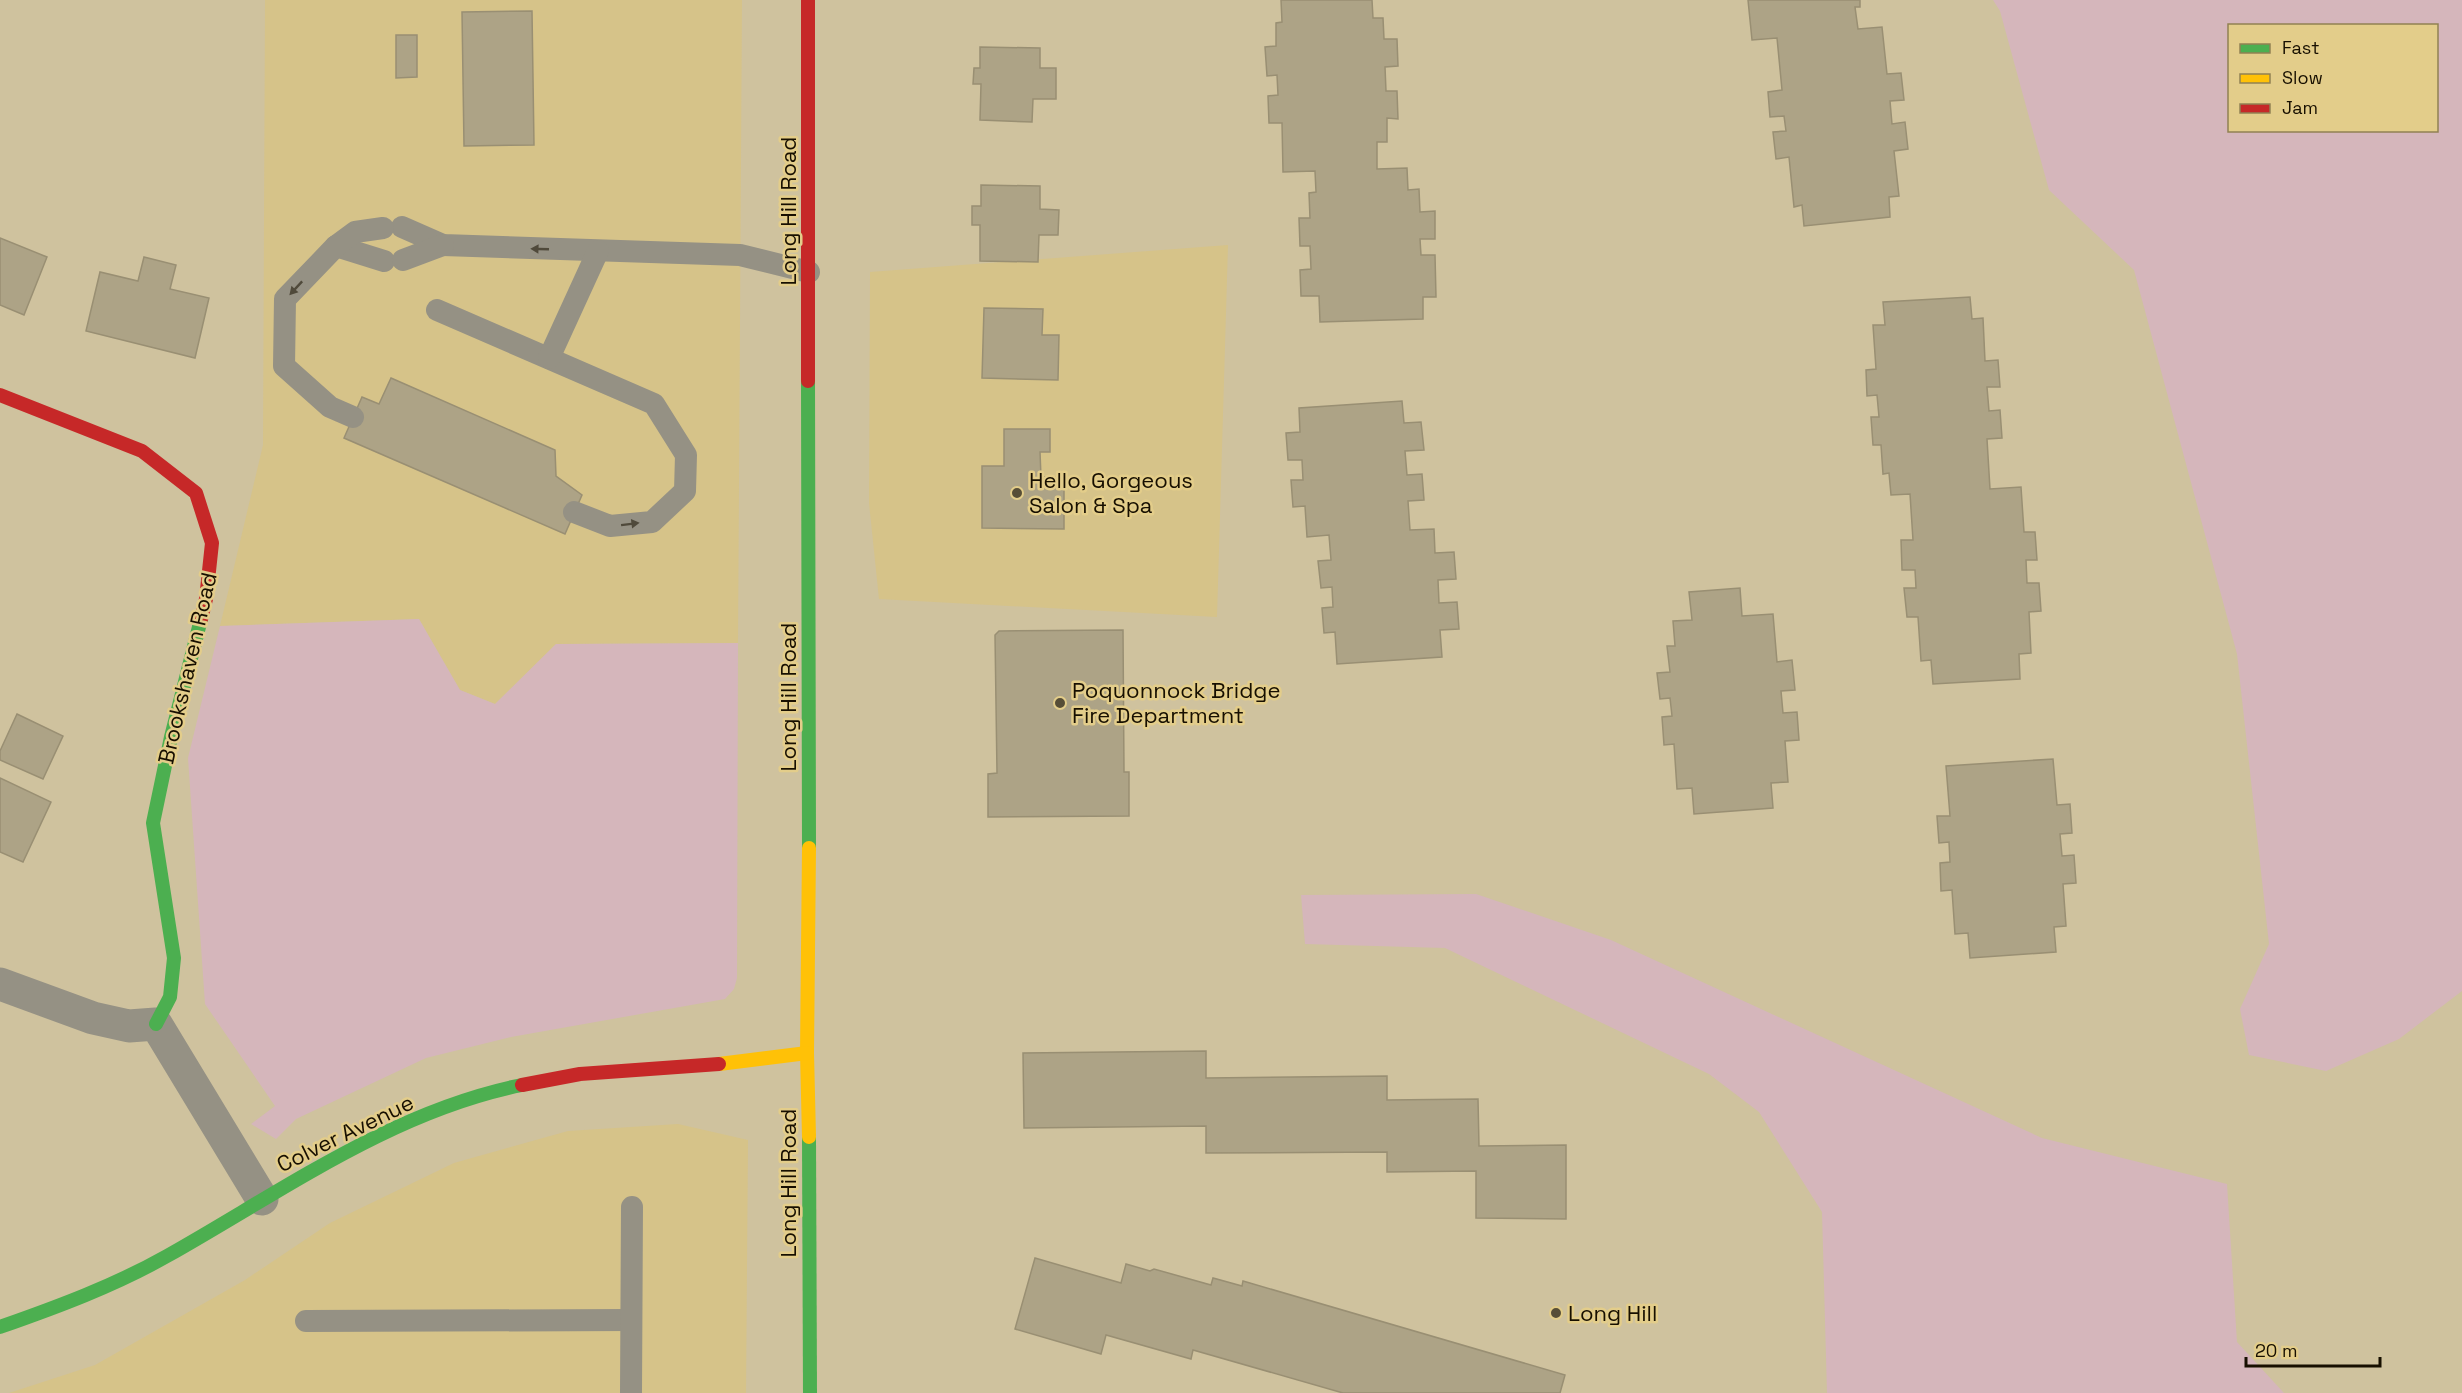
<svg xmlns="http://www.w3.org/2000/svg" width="2462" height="1393" viewBox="0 0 2462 1393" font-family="'Space Grotesk',sans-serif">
<rect width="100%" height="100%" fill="#cfc29e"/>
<g fill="#d6c389">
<path d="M 265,0 L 742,0 L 738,643 L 556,644 L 495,704 L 460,690 L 419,619 L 220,626 L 263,445 Z"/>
<path d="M 1228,245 L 1217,617 L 879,599 L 869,503 L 870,272 Z"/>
<path d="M 678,1124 L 748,1140 L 746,1393 L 9,1393 L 95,1365 L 245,1280 L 330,1223 L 454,1163 L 568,1131 Z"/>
</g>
<g fill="#d5b6bb" fill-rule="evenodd">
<path d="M 1993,0 L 2462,0 L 2462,991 L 2399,1039 L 2326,1071 L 2249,1055 L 2240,1009 L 2269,944 L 2237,654 L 2134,270 L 2049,190 L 2000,11 ZM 2230,26 L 2436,26 L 2436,130 L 2230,130 Z"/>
<path d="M 419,619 L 460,690 L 495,704 L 556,644 L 738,643 L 737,978 L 734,989 L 725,999 L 511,1037 L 426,1058 L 296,1119 L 276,1139 L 251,1124 L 275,1106 L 205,1004 L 188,758 L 220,626 Z"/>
<path d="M 1476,894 L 1611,940 L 2042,1138 L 2227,1184 L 2237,1342 L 2284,1393 L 1827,1393 L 1822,1212 L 1759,1112 L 1709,1074 L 1445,948 L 1305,944 L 1301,895 Z"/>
</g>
<g fill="#ada386" stroke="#998f73" stroke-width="1.5">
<path d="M 1281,0 L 1372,0 L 1373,18 L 1383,18 L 1384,39 L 1397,39 L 1398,66 L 1385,67 L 1386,91 L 1397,91 L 1398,119 L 1387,118 L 1387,142 L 1377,142 L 1377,169 L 1407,168 L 1408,190 L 1419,189 L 1420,212 L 1435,211 L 1435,239 L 1420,239 L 1421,255 L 1435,255 L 1436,297 L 1423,297 L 1423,319 L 1320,322 L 1319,296 L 1301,296 L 1300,270 L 1311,269 L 1310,246 L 1300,246 L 1299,218 L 1310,218 L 1309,193 L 1316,192 L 1315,171 L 1283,172 L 1282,123 L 1269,123 L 1268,96 L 1278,95 L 1277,75 L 1267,76 L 1265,47 L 1276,46 L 1276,23 L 1282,22 Z"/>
<path d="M 1748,0 L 1860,0 L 1860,7 L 1855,7 L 1858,29 L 1882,27 L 1887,74 L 1901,73 L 1904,100 L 1890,101 L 1892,124 L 1905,122 L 1908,149 L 1894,151 L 1899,196 L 1889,197 L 1890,217 L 1804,226 L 1802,205 L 1794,207 L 1789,157 L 1776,159 L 1773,132 L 1786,131 L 1784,116 L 1770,117 L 1768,92 L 1782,90 L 1777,38 L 1752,40 Z"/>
<path d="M 532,11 L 534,145 L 464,146 L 462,12 Z"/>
<path d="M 396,35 L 417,35 L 417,77 L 396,78 Z"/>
<path d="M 980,47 L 1040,48 L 1040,68 L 1056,68 L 1056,99 L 1033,99 L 1032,122 L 980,120 L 981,84 L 973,84 L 974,68 L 980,68 Z"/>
<path d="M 981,185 L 1040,186 L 1040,209 L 1059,210 L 1058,235 L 1039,235 L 1038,262 L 980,261 L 980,225 L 972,225 L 972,206 L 981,206 Z"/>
<path d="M 0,238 L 47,257 L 24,315 L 0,305 Z"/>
<path d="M 144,257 L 176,265 L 170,289 L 209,298 L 195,358 L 86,331 L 100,272 L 138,281 Z"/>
<path d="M 1970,297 L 1972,319 L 1983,318 L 1985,361 L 1998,360 L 2000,387 L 1987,387 L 1989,411 L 2000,410 L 2002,438 L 1987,439 L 1990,489 L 2021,487 L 2024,532 L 2035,532 L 2037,560 L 2026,560 L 2027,583 L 2039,583 L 2041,611 L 2029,612 L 2031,653 L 2019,654 L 2020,679 L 1933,684 L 1931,660 L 1921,661 L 1918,617 L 1907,617 L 1904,588 L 1916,588 L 1915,570 L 1902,570 L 1901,540 L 1913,540 L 1910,494 L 1891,495 L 1889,473 L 1883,474 L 1881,445 L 1873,445 L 1871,417 L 1879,417 L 1877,395 L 1867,396 L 1866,370 L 1876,369 L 1873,325 L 1885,325 L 1883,302 Z"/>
<path d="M 984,308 L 1043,309 L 1042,335 L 1059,335 L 1058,380 L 982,378 Z"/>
<path d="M 391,378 L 555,450 L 556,476 L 582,495 L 565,534 L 344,438 L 362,397 L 379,404 Z"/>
<path d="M 1402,401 L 1404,423 L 1421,422 L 1424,450 L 1405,451 L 1407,475 L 1422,474 L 1424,500 L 1408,501 L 1410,530 L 1434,529 L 1435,553 L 1454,552 L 1456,579 L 1438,580 L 1439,603 L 1457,602 L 1459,629 L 1440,630 L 1442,657 L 1337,664 L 1335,632 L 1324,633 L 1322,608 L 1333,607 L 1332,587 L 1321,588 L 1318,561 L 1331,560 L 1329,535 L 1307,537 L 1305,506 L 1293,507 L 1291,480 L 1303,480 L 1302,460 L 1288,460 L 1286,433 L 1300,432 L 1299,408 Z"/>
<path d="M 1004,429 L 1050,429 L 1050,452 L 1040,452 L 1041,477 L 1064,477 L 1064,529 L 982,528 L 982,466 L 1004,466 Z"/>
<path d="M 1740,588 L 1742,616 L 1773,614 L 1777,662 L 1792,660 L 1795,690 L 1781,691 L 1783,713 L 1797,712 L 1799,740 L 1785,741 L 1788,782 L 1771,783 L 1773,808 L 1694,814 L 1692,788 L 1677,789 L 1674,744 L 1664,745 L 1662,717 L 1672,716 L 1670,698 L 1660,699 L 1657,673 L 1670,672 L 1667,646 L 1675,646 L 1673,621 L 1692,620 L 1689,592 Z"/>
<path d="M 1123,630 L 1124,772 L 1129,772 L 1129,816 L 988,817 L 988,774 L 997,773 L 995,635 L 999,631 Z"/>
<path d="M 17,714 L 63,736 L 43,779 L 0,760 L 0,751 Z"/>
<path d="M 2053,759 L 2057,805 L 2070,804 L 2072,833 L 2060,834 L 2062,856 L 2074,855 L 2076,883 L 2063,884 L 2066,926 L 2054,927 L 2056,952 L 1970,958 L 1968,933 L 1955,934 L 1952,890 L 1941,891 L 1940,863 L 1950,862 L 1949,842 L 1939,843 L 1937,816 L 1950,816 L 1946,766 Z"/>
<path d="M 0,778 L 51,802 L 23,862 L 0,852 Z"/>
<path d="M 1206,1051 L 1206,1078 L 1387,1076 L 1387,1100 L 1478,1099 L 1479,1146 L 1566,1145 L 1566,1219 L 1476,1218 L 1476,1171 L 1387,1172 L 1387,1152 L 1206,1153 L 1206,1126 L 1024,1128 L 1023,1053 Z"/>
<path d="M 1035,1258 L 1121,1283 L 1126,1264 L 1150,1271 L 1154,1269 L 1211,1285 L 1213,1278 L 1242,1286 L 1243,1281 L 1565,1375 L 1560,1393 L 1343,1393 L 1193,1350 L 1191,1359 L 1106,1335 L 1101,1354 L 1015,1329 Z"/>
</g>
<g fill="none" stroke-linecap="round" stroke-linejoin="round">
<g stroke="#959184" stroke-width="22">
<path d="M 402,227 L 443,245 L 740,255 L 809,272"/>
<path d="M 336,246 L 384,261"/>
<path d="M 403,260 L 443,245"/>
<path d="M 437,310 L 654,404 L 686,455 L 685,491 L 652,522 L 610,526 L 574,512"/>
<path d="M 549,358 L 598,251"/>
<path d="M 353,417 L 330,407 L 284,366 L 285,299 L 336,246 L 355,232 L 383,228"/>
<path d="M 306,1321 L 631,1320"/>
<path d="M 631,1393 L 632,1207"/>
</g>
<path stroke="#959184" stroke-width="33" d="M 0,984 L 93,1018 L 129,1026 L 156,1024 L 262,1199"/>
<g stroke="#4caf50" stroke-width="14">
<path d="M 808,381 L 809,848"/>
<path d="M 156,1024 L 170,997 L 174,958 L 153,823 L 171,737 L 201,619"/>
<path d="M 809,1137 L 810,1393"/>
<path d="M 0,1327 C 57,1307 114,1286 167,1256 C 281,1192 392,1111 522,1085"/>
</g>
<g stroke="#ffc107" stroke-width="14">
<path d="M 809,848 L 807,1053 L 809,1137"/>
<path d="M 719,1064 L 807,1053"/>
</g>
<g stroke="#c62828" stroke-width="14">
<path d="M 808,0 L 808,381"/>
<path d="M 0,395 L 142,451 L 196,493 L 212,543 L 206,599 L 201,619"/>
<path d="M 522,1085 L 580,1074 L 719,1064"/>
</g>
</g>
<defs><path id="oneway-solid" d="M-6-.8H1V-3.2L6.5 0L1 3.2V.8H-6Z" transform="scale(1.5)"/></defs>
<g fill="#504a3b">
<use href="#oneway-solid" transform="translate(540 249) rotate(-178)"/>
<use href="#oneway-solid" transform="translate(296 288) rotate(133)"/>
<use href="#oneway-solid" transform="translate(630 524) rotate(-7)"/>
</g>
<g fill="#574e37" stroke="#e3cd8a" stroke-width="2">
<circle cx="1017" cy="493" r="6"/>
<circle cx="1060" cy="703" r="6"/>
<circle cx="1556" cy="1313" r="6"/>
</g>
<g text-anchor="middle" stroke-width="5" stroke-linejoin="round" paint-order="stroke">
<g font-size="22" fill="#170f00" stroke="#e3cd8a">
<text transform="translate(788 211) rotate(-90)" y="8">Long Hill Road</text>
<text transform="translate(187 668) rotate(-77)" y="8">Brookshaven Road</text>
<text transform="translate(788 697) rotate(-90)" y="8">Long Hill Road</text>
<text transform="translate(345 1133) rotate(-26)" y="8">Colver Avenue</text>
<text transform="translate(788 1183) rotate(-90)" y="8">Long Hill Road</text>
</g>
<g font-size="22" fill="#170f00" stroke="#e3cd8a" text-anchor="start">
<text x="1029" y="488">Hello, Gorgeous<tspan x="1029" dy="25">Salon &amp; Spa</tspan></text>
<text x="1072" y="698">Poquonnock Bridge<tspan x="1072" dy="25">Fire Department</tspan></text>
<text x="1568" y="1321">Long Hill</text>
</g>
</g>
<rect x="2228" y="24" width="210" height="108" fill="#e3cd8a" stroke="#918153" stroke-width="1.5"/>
<rect x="2240" y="44" width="30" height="9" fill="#4caf50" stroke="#918153" stroke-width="1.5"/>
<text x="2282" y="54" font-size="18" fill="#170f00">Fast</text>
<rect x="2240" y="74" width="30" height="9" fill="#ffc107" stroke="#918153" stroke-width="1.5"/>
<text x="2282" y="84" font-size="18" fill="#170f00">Slow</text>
<rect x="2240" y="104" width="30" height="9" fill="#c62828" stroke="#918153" stroke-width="1.5"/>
<text x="2282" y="114" font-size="18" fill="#170f00">Jam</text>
<path d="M2246 1357v9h134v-9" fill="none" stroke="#170f00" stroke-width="3"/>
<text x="2255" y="1357" font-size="18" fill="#170f00" stroke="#e3cd8a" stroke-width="4.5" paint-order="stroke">20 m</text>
</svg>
